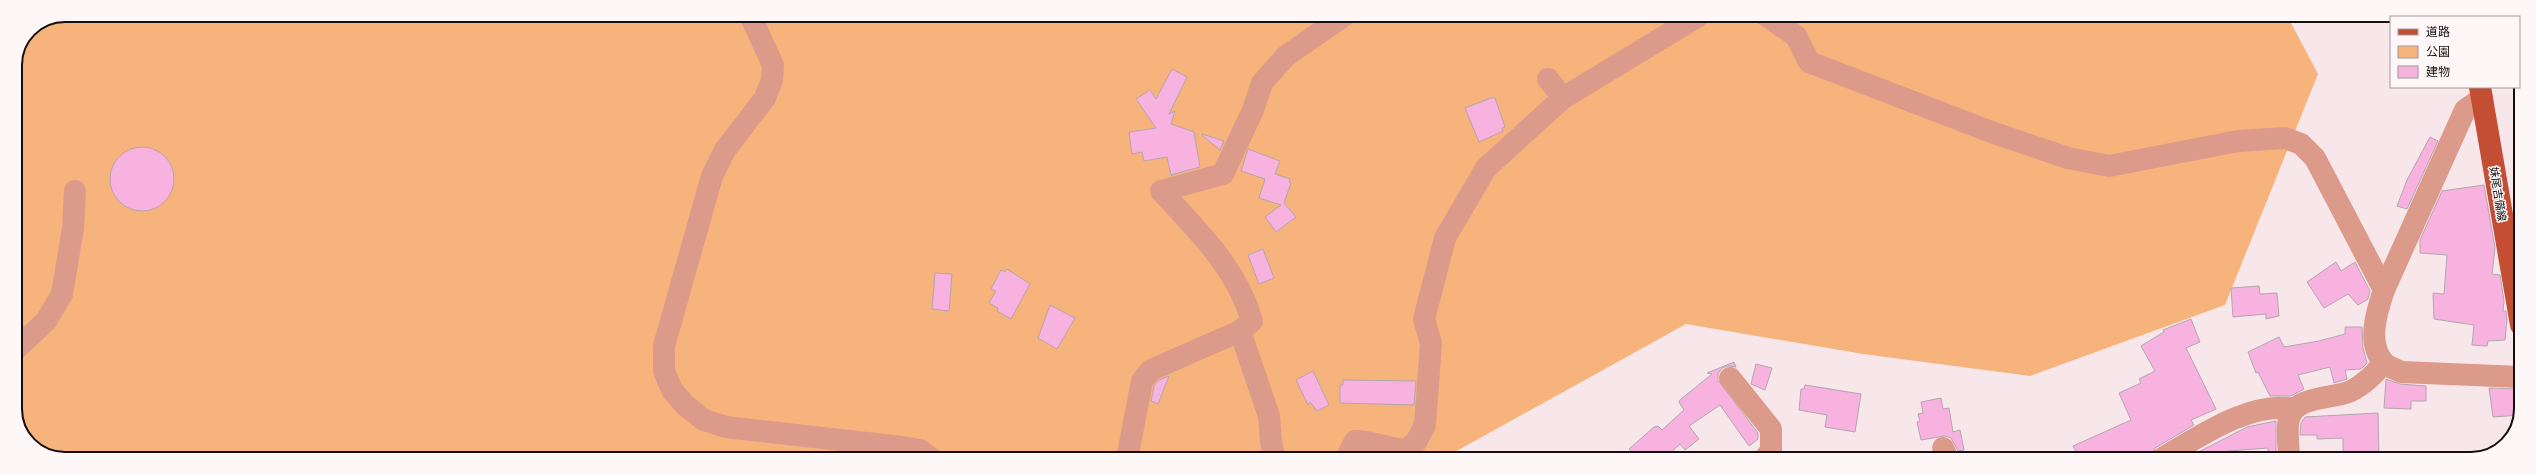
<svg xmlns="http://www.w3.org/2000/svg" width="2536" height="474" viewBox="0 0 2536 474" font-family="'Public Sans','Noto Sans JP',sans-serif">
<rect width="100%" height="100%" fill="#f8e7ea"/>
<path fill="#f6b37b" d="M 65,15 L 2283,15 L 2291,23 L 2318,74 L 2225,305 L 2030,376 L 1863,354 L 1686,324 L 1442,459 L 58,459 L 29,444 L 15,415 L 15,65 L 30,29 Z"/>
<g fill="#f8b2df" stroke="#b3a6ad">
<path d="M 1172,69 L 1187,77 L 1169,114 L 1175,111 L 1171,124 L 1194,132 L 1200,167 L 1171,175 L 1167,157 L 1144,161 L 1142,152 L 1132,154 L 1129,132 L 1156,128 L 1136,99 L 1150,90 L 1156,99 Z"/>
<path d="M 1491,98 L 1495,98 L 1505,127 L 1502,128 L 1503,131 L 1479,142 L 1465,108 Z"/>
<path d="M 1202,134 L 1224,141 L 1220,150 L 1202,135 Z"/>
<path d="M 2430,137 L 2438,141 L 2407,209 L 2397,206 L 2407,180 Z"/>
<circle cx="142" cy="179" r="32"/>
<path d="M 1248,149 L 1280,161 L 1275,174 L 1290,179 L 1289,182 L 1291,183 L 1284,203 L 1296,217 L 1276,232 L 1265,217 L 1281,205 L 1259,198 L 1265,179 L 1241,171 Z"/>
<path d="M 2484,185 L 2495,248 L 2492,274 L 2500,275 L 2504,301 L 2503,311 L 2506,311 L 2507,319 L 2505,340 L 2488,341 L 2487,346 L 2472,345 L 2474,325 L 2434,319 L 2433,293 L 2444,294 L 2447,255 L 2420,253 L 2420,240 L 2442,191 Z"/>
<path d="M 1263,249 L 1274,278 L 1259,284 L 1248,255 Z"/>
<path d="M 2336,262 L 2341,271 L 2355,262 L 2370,291 L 2368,299 L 2358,305 L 2348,294 L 2324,308 L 2307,282 Z"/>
<path d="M 1007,269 L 1030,284 L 1011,319 L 997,311 L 998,308 L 989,303 L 996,291 L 991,289 L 1001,270 L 1005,272 Z"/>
<path d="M 935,273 L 952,274 L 949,311 L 932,309 Z"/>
<path d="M 2259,286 L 2260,294 L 2277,293 L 2279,316 L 2266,319 L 2266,314 L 2233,317 L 2231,288 Z"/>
<path d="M 1050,305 L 1075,318 L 1057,349 L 1038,338 Z"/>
<path d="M 2191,319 L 2200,342 L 2186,348 L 2216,409 L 2191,420 L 2194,425 L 2155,448 L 2149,457 L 2144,459 L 2080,459 L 2073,446 L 2131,420 L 2119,393 L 2141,383 L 2139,379 L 2155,371 L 2141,346 L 2164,332 L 2163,330 Z"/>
<path d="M 2345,327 L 2362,327 L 2363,348 L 2367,363 L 2361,369 L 2345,370 L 2347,379 L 2334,383 L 2330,367 L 2298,375 L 2304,389 L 2291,396 L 2270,396 L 2258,372 L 2256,373 L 2248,352 L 2279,337 L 2284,347 L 2319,341 L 2345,334 Z"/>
<path d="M 1734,362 L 1736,367 L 1728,366 L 1722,368 L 1718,374 L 1718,380 L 1758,433 L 1758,439 L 1749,446 L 1720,405 L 1689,426 L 1699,439 L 1685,450 L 1680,444 L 1664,459 L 1638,459 L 1629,449 L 1654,427 L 1658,426 L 1662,430 L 1684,410 L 1679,402 L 1680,400 L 1712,374 L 1707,373 Z"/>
<path d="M 1756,364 L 1772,368 L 1765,390 L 1751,384 Z"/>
<path d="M 1313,371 L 1329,405 L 1317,411 L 1310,402 L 1308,405 L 1296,380 Z"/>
<path d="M 1169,376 L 1158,404 L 1151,401 L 1154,386 L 1159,380 Z"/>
<path d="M 2386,379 L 2400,384 L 2426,386 L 2426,401 L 2411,401 L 2411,409 L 2384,408 Z"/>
<path d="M 1343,380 L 1416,381 L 1414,405 L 1340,403 L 1340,385 L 1343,385 Z"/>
<path d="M 1805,385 L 1861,394 L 1855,432 L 1825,427 L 1827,415 L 1799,410 L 1801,389 L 1804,389 Z"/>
<path d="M 2489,388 L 2520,389 L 2521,415 L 2493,417 Z"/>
<path d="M 1941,398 L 1943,409 L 1949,408 L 1953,432 L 1960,430 L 1964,450 L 1958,451 L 1951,438 L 1945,436 L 1921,440 L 1917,422 L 1920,421 L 1918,414 L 1923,413 L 1921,402 Z"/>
<path d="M 2378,413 L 2379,459 L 2348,459 L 2348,454 L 2343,454 L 2343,438 L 2317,439 L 2317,435 L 2300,435 L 2301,423 L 2305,417 Z"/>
<path d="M 2276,421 L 2276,457 L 2269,457 L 2268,448 L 2216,452 L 2217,459 L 2185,459 L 2247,427 Z"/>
</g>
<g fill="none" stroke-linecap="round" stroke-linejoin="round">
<g stroke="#dc9a8b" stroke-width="22">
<path d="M 750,15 L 773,65 L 772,80 L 765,98 L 725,150 L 712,176 L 664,346 L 664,371 L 672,390 L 685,405 L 704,420 L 726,427 L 902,447 L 920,450 L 932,459"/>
<path d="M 1765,15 L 1796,36 L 1809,62 L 1994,133 L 2068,158 L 2109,166 L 2238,141 L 2285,138 L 2301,144 L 2315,158 L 2384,290"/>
<path d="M 1548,79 L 1563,98 L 1700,15"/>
<path d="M 2482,98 L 2465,110 L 2384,290 C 2377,311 2366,343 2384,363 C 2388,367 2396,369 2401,372 L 2521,377"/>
<path d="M 1240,331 L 1269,416 L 1271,442 L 1275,459"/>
<path d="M 15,350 L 46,321 L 62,294 L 73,228 L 75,191"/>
<path d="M 1730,378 L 1771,429 L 1771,451 L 1764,459"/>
<path d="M 1943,448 L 1948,459"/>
<path d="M 1127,459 L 1142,381 L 1151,370 L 1240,331 L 1252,321 C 1237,268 1197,230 1161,191 L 1223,174 L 1253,110 L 1262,83 L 1286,56 L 1345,15"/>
<path d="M 1349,459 L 1348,455 L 1355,441 C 1373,441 1388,449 1406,450 L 1416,442 L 1425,425 L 1431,343 L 1424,319 L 1445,238 L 1486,168 L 1563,98"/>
<path d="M 2161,459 C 2197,438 2251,400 2294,409"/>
<path d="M 2289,459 C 2289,447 2286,430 2289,419 C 2295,395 2334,399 2351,391 C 2365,384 2374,374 2384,363"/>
</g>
<g stroke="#c34e34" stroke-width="22">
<path d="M 2470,15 L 2471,17"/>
<path d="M 2480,87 L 2521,325"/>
</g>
</g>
<g text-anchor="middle" stroke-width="3" stroke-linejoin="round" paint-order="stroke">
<g font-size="11" fill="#140e0f" stroke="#fef7f8">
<text transform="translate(2498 194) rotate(81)" y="4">妹尾吉備線</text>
</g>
</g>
<path d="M0 0H2536V474H0ZM65 22H2471A43 43 0 0 1 2514 65V409A43 43 0 0 1 2471 452H65A43 43 0 0 1 22 409V65A43 43 0 0 1 65 22Z" fill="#fef7f8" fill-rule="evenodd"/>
<path fill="none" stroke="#140e0f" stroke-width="2" d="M65 22H2471A43 43 0 0 1 2514 65V409A43 43 0 0 1 2471 452H65A43 43 0 0 1 22 409V65A43 43 0 0 1 65 22Z"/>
<rect x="2390" y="16" width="130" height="72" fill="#fef7f8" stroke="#a09a9b"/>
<rect x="2398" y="29" width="20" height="6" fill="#c34e34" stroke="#a09a9b"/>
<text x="2426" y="36" font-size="12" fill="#140e0f">道路</text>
<rect x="2398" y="46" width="20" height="12" fill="#f6b37b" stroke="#a09a9b"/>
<text x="2426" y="56" font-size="12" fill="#140e0f">公園</text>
<rect x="2398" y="66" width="20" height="12" fill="#f8b2df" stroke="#a09a9b"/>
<text x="2426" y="76" font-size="12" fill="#140e0f">建物</text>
</svg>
